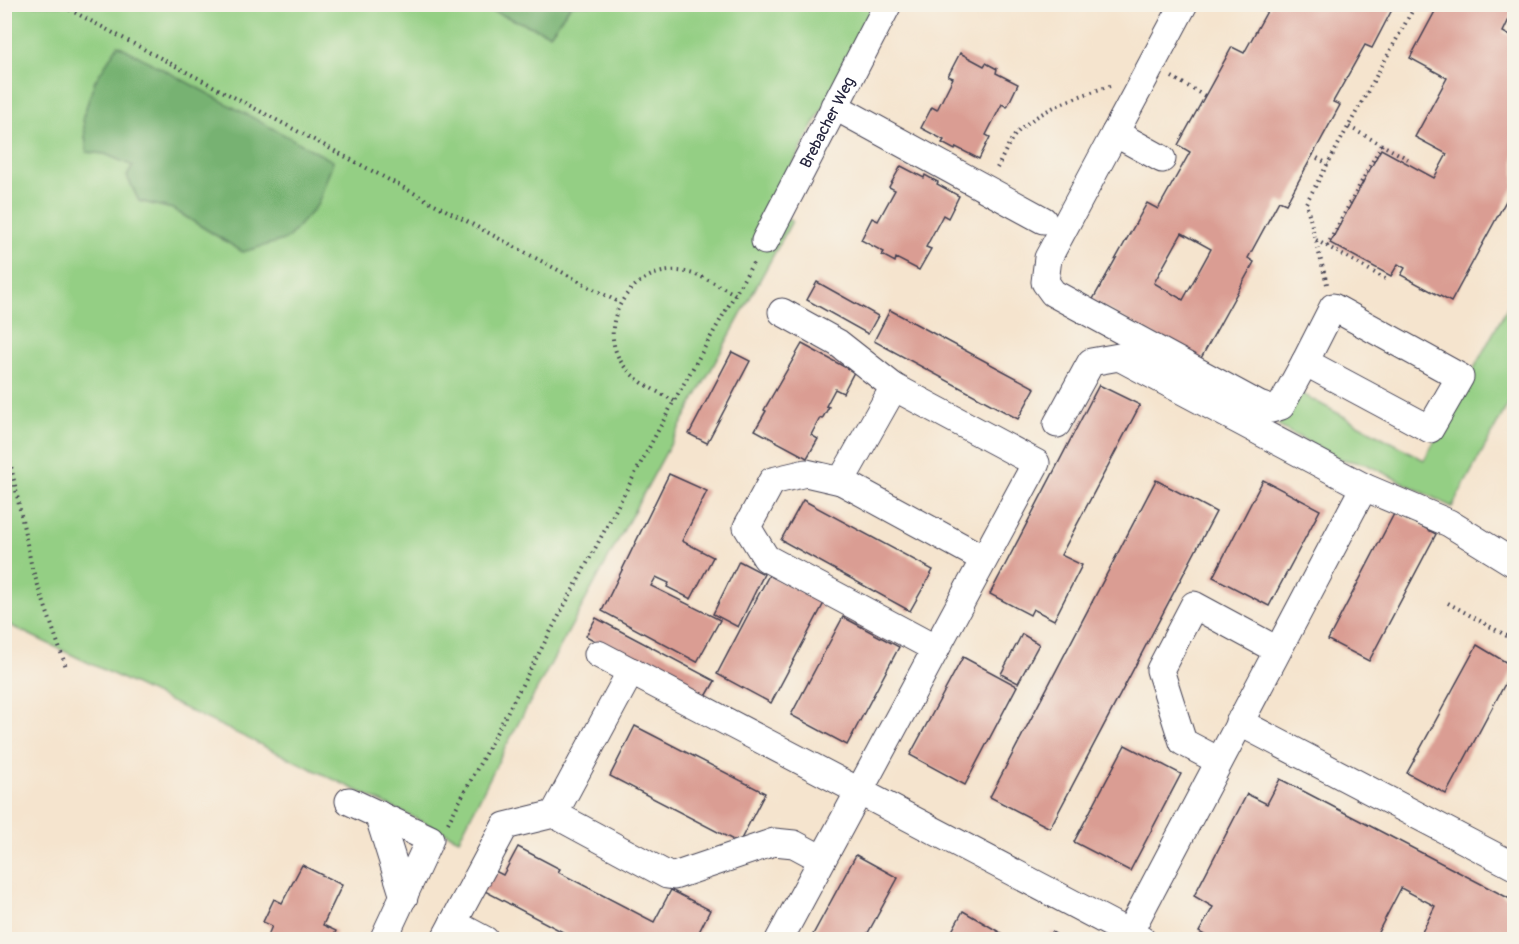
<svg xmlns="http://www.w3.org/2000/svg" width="1519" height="944" viewBox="0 0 1519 944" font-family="Pangolin,sans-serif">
<rect width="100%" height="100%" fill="#f7f3e8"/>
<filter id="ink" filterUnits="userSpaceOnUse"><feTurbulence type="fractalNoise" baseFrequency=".0167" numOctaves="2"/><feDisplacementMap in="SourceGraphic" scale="12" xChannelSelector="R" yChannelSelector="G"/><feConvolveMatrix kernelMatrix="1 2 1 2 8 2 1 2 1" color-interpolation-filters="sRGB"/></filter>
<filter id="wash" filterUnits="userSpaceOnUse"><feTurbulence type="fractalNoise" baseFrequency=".008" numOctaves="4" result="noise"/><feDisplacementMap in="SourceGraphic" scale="24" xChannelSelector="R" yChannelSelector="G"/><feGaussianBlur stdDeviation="1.35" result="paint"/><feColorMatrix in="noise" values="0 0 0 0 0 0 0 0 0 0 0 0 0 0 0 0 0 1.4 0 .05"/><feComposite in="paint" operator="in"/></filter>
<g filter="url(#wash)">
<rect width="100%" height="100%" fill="#f5e4ce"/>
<g fill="#94cf84" stroke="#5b7860" stroke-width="1.5" fill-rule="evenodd">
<path d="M 4,5 L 482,5 L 482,7 L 550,34 L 571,5 L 878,5 L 769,209 L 792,221 L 506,746 L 459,839 L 5,623 ZM 95,81 L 243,252 L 173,209 L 139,201 L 127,176 L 134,166 L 105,154 L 87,152 L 83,117 Z"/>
<path d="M 1514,295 L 1514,393 L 1452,507 L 1366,464 L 1340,459 L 1278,426 L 1297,391 L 1424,460 Z"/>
</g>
<g fill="#77b272" stroke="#4c6a56" stroke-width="1.5">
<path d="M 482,5 L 482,4 L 571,5 L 550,34 L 482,7 Z"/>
<path d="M 118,45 L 333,161 L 318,204 L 287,239 L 243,252 L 173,209 L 139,201 L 127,176 L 133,166 L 105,154 L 87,152 L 83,117 L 95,81 Z"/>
</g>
<g id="blocks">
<g fill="#da9d93" fill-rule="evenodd">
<path d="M 1271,4 L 1341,4 L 1344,6 L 1345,4 L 1395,4 L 1372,48 L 1365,45 L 1333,102 L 1340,105 L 1286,204 L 1279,201 L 1248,258 L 1254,262 L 1200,360 L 1092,301 L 1147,203 L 1158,209 L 1190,152 L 1178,145 L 1232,47 L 1244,53 ZM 1182,233 L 1211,249 L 1183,300 L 1154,283 Z"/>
<path d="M 1439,4 L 1506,4 L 1514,9 L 1503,32 L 1514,38 L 1514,186 L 1451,302 L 1401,275 L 1405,268 L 1398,264 L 1391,276 L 1330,243 L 1381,149 L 1434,178 L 1447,154 L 1415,137 L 1447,78 L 1410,58 Z"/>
<path d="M 960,53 L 984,66 L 986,63 L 997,69 L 996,73 L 1018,84 L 1007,107 L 1002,104 L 986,135 L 990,137 L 979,159 L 956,147 L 955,150 L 942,143 L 944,140 L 921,128 L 932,107 L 937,110 L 953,78 L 948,76 Z"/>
<path d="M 901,166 L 924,178 L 925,175 L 932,179 L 938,182 L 937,184 L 959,196 L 948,218 L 943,215 L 926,247 L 931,249 L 919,270 L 896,258 L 895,262 L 882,255 L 884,252 L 861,240 L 872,218 L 878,221 L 895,190 L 889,187 Z"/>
<path d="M 817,282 L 878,316 L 868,334 L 807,300 Z"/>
<path d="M 890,310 L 1035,388 L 1018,419 L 874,341 Z"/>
<path d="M 802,344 L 854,372 L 843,393 L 835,389 L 826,406 L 829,407 L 822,419 L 820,418 L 811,435 L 818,439 L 807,458 L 755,430 L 766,411 L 764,410 Z"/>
<path d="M 732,352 L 750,361 L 707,443 L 689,434 Z"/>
<path d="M 1099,385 L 1140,405 L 1061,555 L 1082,565 L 1054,620 L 1033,609 L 1030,615 L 990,594 Z"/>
<path d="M 669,474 L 707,491 L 682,541 L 713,557 L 691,599 L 667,587 L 669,583 L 656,577 L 651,586 L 720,620 L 697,662 L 602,611 Z"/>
<path d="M 1156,480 L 1216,512 L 1050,828 L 990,797 Z"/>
<path d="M 1263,480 L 1320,510 L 1269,606 L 1213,577 Z"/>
<path d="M 803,500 L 933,570 L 910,611 L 781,540 Z"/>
<path d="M 1395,512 L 1436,534 L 1369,661 L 1328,640 Z"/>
<path d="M 739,561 L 764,574 L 738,627 L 713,614 Z"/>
<path d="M 769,575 L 824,603 L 771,703 L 717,674 Z"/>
<path d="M 843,617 L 899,647 L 847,745 L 791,715 Z"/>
<path d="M 596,618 L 715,681 L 704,700 L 586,636 Z"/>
<path d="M 1022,634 L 1039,644 L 1018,683 L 1001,674 Z"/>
<path d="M 1477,645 L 1514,667 L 1446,794 L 1407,773 Z"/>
<path d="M 963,657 L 1017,686 L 965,785 L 910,755 Z"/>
<path d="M 635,726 L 765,793 L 739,843 L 610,776 Z"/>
<path d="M 1125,745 L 1181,774 L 1130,871 L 1074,842 Z"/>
<path d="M 1280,779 L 1514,901 L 1514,940 L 1418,940 L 1435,906 L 1401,888 L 1374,940 L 1213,940 L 1199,932 L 1213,907 L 1194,896 L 1247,794 L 1267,804 Z"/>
<path d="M 518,847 L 560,869 L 558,872 L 654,922 L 671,890 L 710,910 L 695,940 L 578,940 L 479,888 L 489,868 L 503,875 Z"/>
<path d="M 856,855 L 898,878 L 864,940 L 810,940 Z"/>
<path d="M 302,865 L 342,885 L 323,925 L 336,931 L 332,940 L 266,940 L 272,926 L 263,922 L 274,899 L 282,903 Z"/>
<path d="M 963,911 L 1001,933 L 997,940 L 947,940 Z"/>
<path d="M 1052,932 L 1065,940 L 1048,940 Z"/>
</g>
</g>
</g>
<g filter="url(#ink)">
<use href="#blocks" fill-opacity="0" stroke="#423f51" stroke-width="1.5"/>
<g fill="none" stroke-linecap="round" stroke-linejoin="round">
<defs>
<g id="minor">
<path d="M 834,106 L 1043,220"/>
<path d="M 1115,133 L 1184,4"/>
<path d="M 1162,159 L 1115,133 L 1048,258 L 1045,282 L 1053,293 L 1259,405 L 1271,409 L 1281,406 L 1305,362"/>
<path id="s1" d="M 765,241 L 888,4"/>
<path d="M 1333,307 L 1460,377 L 1430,429 L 1305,362 Z"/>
<path d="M 782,312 L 838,343 L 894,387"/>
<path d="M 1057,424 L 1091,362 L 1119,357 L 1364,487 L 1449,523 L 1512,562 L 1514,558"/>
<path d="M 841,481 L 806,473 L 772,481 L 747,527 L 766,558 L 936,649"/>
<path d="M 598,654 L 1142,940"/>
<path d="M 1239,722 L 1514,866"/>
<path d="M 1219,761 L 1183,742 L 1160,670 L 1194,605 L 1277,650"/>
<path d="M 349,801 L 430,839 L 383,940"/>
<path d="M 378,814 L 404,897"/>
<path d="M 554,814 L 667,875 L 674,876 L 774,842 L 794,844 L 822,859"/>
<path d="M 453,923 L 485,940"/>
<path d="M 1129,933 L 1364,487"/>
<path d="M 444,940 L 505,826 L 554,814 L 631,671"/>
<path d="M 779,940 L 1036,463 L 894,387 L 841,481 L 984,559"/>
</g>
</defs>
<use href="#minor" stroke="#423f51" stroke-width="29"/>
<g stroke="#423f51" stroke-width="4" stroke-dasharray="1.5 4.5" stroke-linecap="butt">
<path d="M 59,4 L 620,303"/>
<path d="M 1172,77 L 1205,96"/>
<path d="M 1349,127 L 1408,159"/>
<path d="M 1312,155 L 1328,164"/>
<path d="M 997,168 C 1002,159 1006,148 1012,139 C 1032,111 1081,95 1113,85"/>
<path d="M 1316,240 L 1389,281"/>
<path d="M 1327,246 L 1382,144"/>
<path d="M 1327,284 L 1306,203 L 1416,4"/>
<path d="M 674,401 C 655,390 631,380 620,360 C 598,323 629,273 670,271 C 693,269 715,284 735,294"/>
<path d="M 4,432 L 32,568 L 66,667"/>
<path d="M 1448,603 L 1514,640"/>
<path d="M 448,823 L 674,401 L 753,263"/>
</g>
<use href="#minor" stroke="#fff" stroke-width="27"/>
</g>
</g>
<g text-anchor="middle" stroke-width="4.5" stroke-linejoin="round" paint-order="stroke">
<g font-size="16" fill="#22223b" stroke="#f7f3e8">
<text dy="6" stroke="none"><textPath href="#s1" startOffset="134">Brebacher Weg</textPath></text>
</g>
</g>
<rect width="1519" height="944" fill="none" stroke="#f7f3e8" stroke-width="24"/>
</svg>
